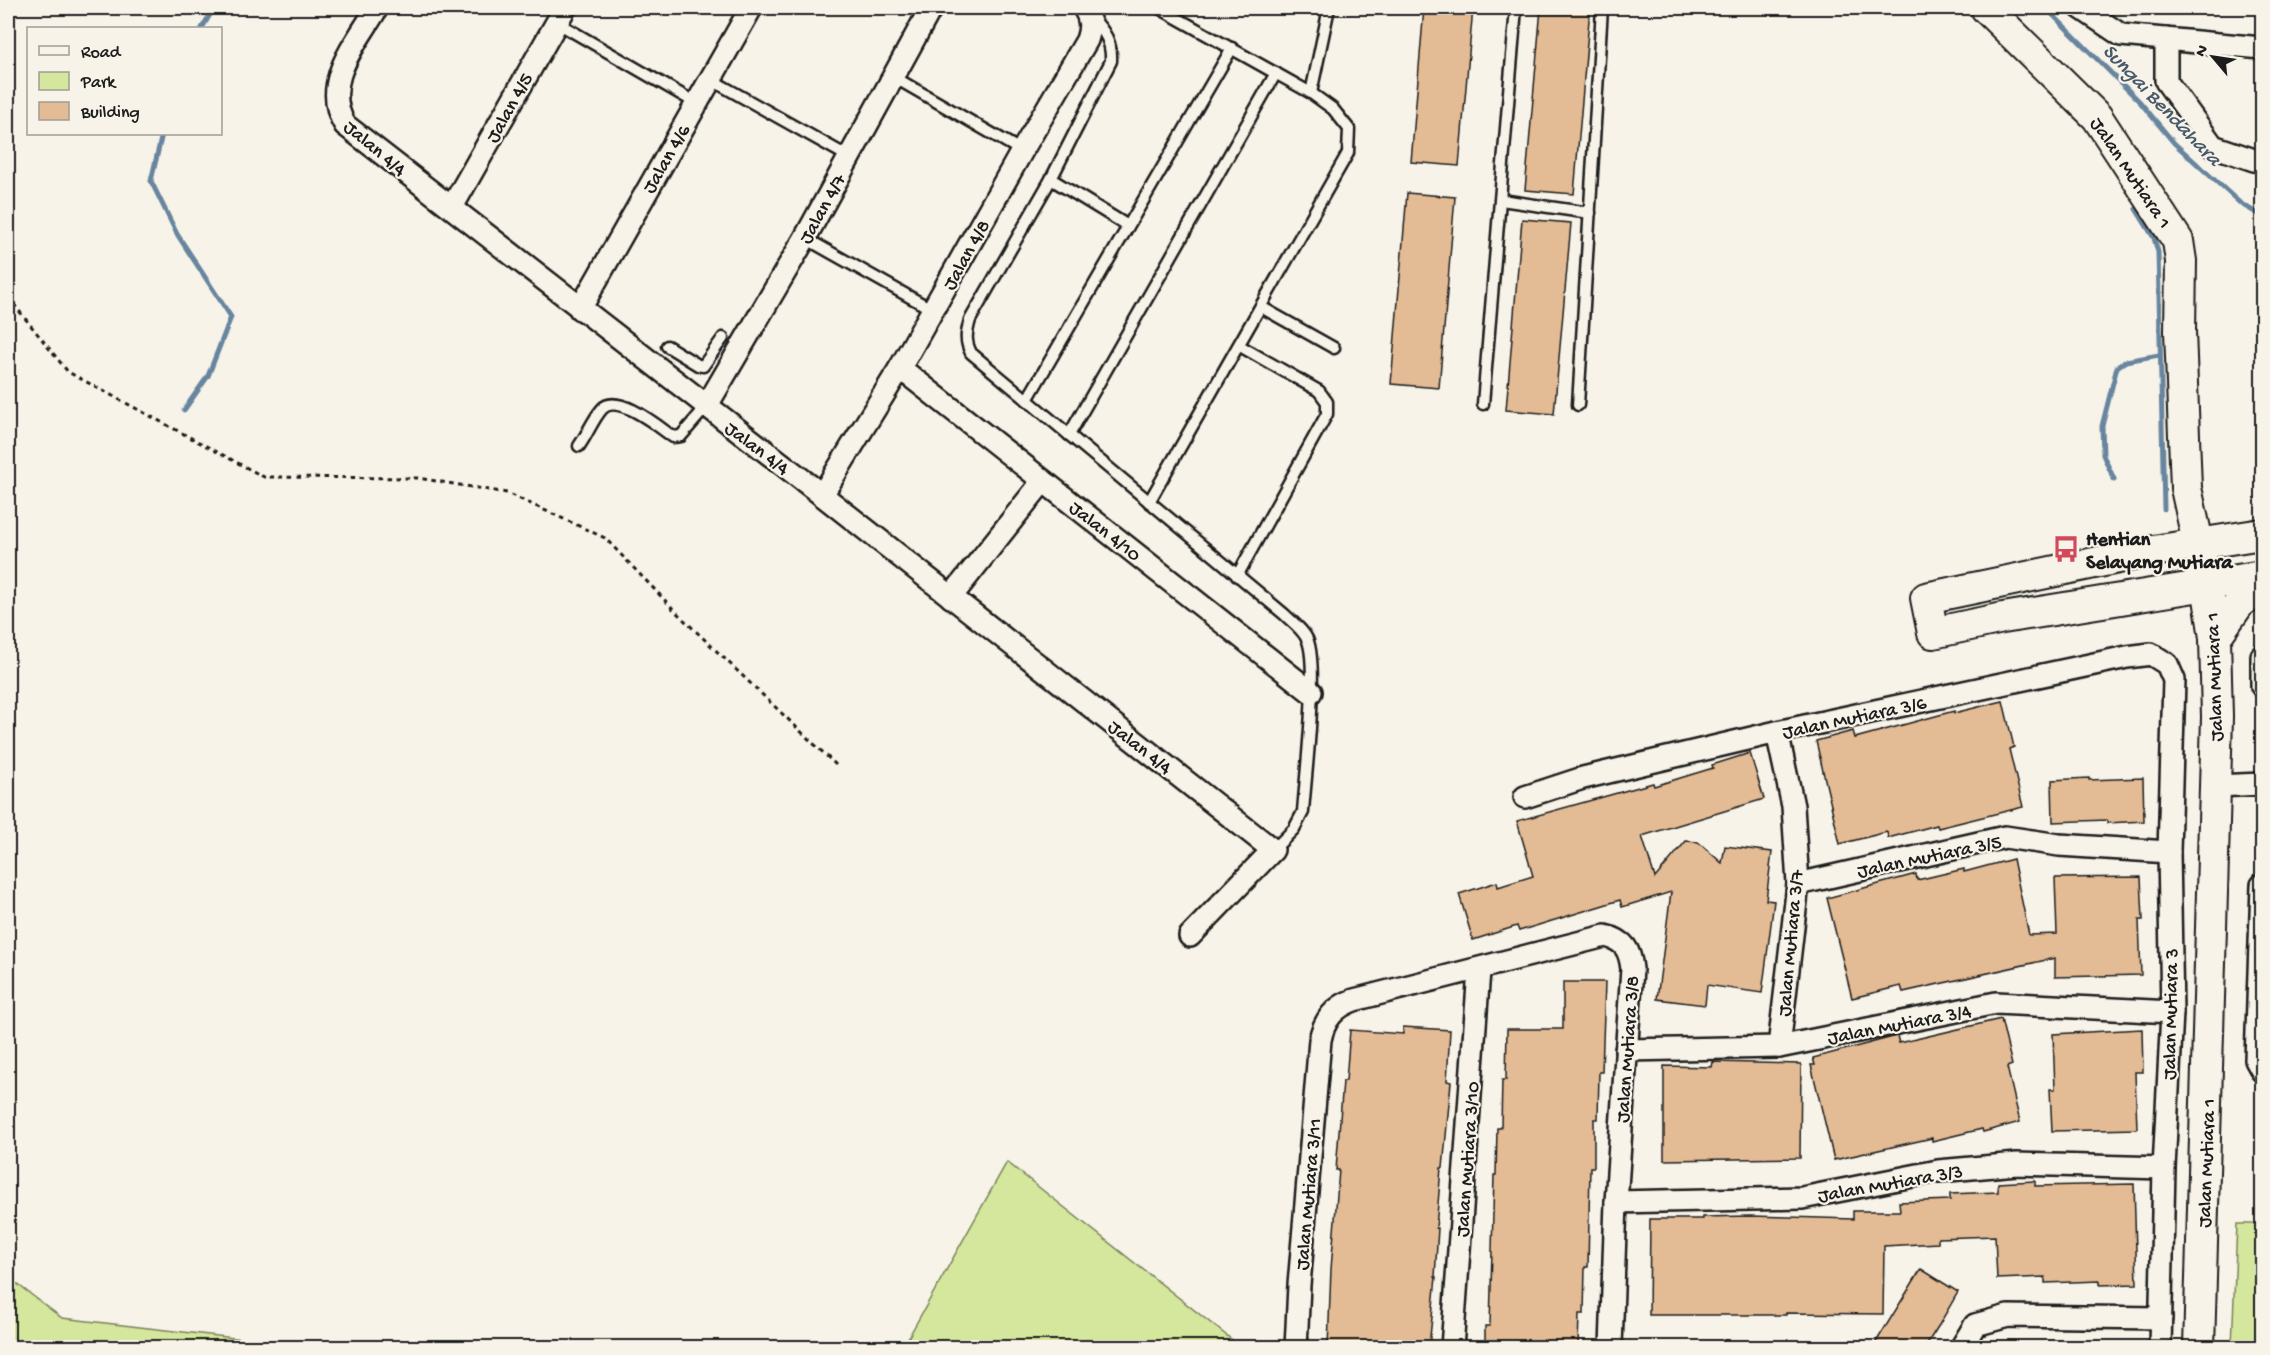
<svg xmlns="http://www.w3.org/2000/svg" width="2270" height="1355" viewBox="0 0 2270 1355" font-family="'Gochi Hand',sans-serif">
<rect width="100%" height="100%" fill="#f7f3e8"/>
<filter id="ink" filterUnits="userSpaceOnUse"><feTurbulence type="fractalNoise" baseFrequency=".0167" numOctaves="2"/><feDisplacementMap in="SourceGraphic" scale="12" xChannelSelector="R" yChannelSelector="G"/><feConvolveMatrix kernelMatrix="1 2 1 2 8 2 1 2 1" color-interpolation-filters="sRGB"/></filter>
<g filter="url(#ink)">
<g fill="#d4e79c" stroke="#78825c" stroke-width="1.5">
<path d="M 1007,1162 L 1241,1347 L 903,1347 Z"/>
<path d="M 2237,1224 L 2262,1224 L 2262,1347 L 2232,1347 Z"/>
<path d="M 8,1277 L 62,1318 L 313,1347 L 8,1347 Z"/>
</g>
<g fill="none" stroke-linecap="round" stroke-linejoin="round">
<g stroke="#68859f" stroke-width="5">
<path d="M 2046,8 L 2140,102 L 2174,143 L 2241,204 L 2262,216"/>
<path d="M 202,28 L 214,8"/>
<path d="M 162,134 L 151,181 L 177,234 L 231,317 L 208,376 L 184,410"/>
<path d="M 2136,209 L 2154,238 L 2158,252 L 2164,509"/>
<path d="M 2114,479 L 2103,455 L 2102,426 L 2117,367 L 2126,361 L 2159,355"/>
</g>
</g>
<g fill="#e3bb94" stroke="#1c1c1c" stroke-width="1.5">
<path d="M 1424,8 L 1473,8 L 1459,166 L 1411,162 Z"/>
<path d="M 1541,8 L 1590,8 L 1574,194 L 1525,190 Z"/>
<path d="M 1407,193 L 1455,197 L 1439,388 L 1391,384 Z"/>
<path d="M 1522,219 L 1571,223 L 1554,414 L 1506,410 Z"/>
<path d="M 2003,701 L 2014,747 L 2009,749 L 2023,807 L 1938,828 L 1937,825 L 1888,838 L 1887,832 L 1840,844 L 1816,741 L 1853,731 L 1855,738 L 1954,711 L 1954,713 Z"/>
<path d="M 1750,753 L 1764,799 L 1642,836 L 1655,878 L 1686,841 L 1698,842 L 1722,863 L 1725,846 L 1772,852 L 1766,900 L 1774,901 L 1762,993 L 1707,985 L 1705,1005 L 1657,999 L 1671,892 L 1622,907 L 1620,900 L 1519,931 L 1517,926 L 1473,940 L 1459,894 L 1497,882 L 1498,887 L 1533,876 L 1517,821 L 1653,783 L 1654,786 L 1713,768 L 1712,765 Z"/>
<path d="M 2089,778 L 2089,780 L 2143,778 L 2144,821 L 2107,823 L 2107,820 L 2053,822 L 2052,780 Z"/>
<path d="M 2013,859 L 2029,935 L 2057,934 L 2055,878 L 2141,877 L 2143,920 L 2139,920 L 2141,975 L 2055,977 L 2055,958 L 1903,992 L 1901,986 L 1852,998 L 1827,898 L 1916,874 L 1917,880 L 1964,869 L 1964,872 Z"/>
<path d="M 1563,982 L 1605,982 L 1602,1072 L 1599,1072 L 1598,1119 L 1594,1119 L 1594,1167 L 1590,1167 L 1588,1267 L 1585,1267 L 1584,1314 L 1579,1314 L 1578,1347 L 1485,1347 L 1485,1326 L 1490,1326 L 1494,1175 L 1496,1175 L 1497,1128 L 1501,1128 L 1502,1080 L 1506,1080 L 1507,1029 L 1563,1029 Z"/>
<path d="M 2001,1019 L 2012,1065 L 2007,1067 L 2020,1122 L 1983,1132 L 1982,1129 L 1932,1141 L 1932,1138 L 1834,1160 L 1811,1065 L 1815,1065 L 1813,1058 L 1897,1036 L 1899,1043 Z"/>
<path d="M 1403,1027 L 1450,1030 L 1447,1081 L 1451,1082 L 1443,1168 L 1441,1168 L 1436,1228 L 1438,1228 L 1435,1277 L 1436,1277 L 1429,1347 L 1328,1347 L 1331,1269 L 1339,1170 L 1336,1170 L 1343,1081 L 1346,1081 L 1350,1030 L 1403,1034 Z"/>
<path d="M 2142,1029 L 2143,1072 L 2135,1072 L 2137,1129 L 2052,1131 L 2050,1089 L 2055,1089 L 2053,1034 Z"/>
<path d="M 1713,1062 L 1801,1064 L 1800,1158 L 1664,1160 L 1664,1066 L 1712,1067 Z"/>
<path d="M 2035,1181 L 2035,1186 L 2134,1184 L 2137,1284 L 2100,1285 L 2100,1281 L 2045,1283 L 2045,1277 L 1997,1279 L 1995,1236 L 1938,1238 L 1938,1243 L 1884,1246 L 1883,1314 L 1786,1313 L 1786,1315 L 1649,1315 L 1650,1219 L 1703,1219 L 1703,1217 L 1750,1216 L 1853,1219 L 1853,1211 L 1900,1211 L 1899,1202 L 1950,1200 L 1950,1194 L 1998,1192 L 1998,1183 Z"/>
<path d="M 1921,1269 L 1958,1292 L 1939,1325 L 1925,1347 L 1873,1347 Z"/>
</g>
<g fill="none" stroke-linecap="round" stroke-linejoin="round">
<defs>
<g id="lane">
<path d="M 1092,18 C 1105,31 1112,43 1111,61 L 1051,179 L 970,320 C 966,334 965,341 971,353 L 1284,614 C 1291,621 1301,628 1306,637 C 1320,658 1305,781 1303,812 L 1294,829 L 1273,850"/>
<path d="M 556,22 L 696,103"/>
<path d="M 892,76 L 1022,151"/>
<path d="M 710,79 L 849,157"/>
<path d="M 1311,93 L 1329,8"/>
<path d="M 1051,179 L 1128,226"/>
<path d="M 1501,200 L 1590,213"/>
<path d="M 805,238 L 933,310"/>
<path d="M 1261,307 L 1334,348"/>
<path d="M 667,346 L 698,365 L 703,366 L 723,338"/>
<path d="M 1027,400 L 1232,48"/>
<path d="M 1483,404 L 1516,8"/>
<path d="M 1578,405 L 1602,8"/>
<path d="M 1069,435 L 1276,73"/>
<path d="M 579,446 C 587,435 593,419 602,409 C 617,392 659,427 673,437 L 681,436 L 706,407"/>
<path d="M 1149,502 L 1348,153 L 1349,129 L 1333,109 L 1311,93 L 1159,8"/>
<path d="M 1237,576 L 1327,414 L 1327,402 L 1319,391 L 1240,346"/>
</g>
<g id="street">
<path d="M 377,8 C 356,44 320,83 345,125 L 822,495 L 1273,850 L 1190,936"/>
<path d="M 2081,8 L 2121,35 L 2262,48"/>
<path d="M 2166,39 L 2166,81 L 2213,146 L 2254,160 L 2262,161"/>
<path d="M 452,207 L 565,8"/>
<path d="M 580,309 L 751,8"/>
<path d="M 900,368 L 1311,692"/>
<path d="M 706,407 L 805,238 L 931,8"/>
<path d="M 822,495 L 900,368 L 1022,151 L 1087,40 C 1091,28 1091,19 1084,8"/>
<path d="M 951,597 L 1043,481"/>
<path d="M 2262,656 L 2262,686"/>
<path d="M 1777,732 L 1793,806 L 1798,884 L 1779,1047"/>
<path d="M 2215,786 L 2262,784"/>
<path d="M 1525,797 L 1583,778 L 1777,732 L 2127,657 L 2151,654 L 2167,664 L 2174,680 L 2169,852 L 2172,1012 L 2164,1168 L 2160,1348"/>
<path d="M 1798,884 L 2005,837 L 2059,845 L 2169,852"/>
<path d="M 2262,885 L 2256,1060 L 2262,1071"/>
<path d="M 1626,1050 L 1779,1047 L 1996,1003 L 2172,1012"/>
<path d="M 1616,1202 L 1802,1198 L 1938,1171 L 2017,1164 L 2164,1168"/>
<path d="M 1296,1348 L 1299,1285 L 1320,1040 C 1324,1020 1334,1007 1354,1000 L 1605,936 C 1625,940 1630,951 1632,969 L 1616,1202 L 1611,1348"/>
<path d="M 1452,1348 L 1479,970"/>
<path d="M 1961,1348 L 1975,1325 L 2008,1316 L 2161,1318"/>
</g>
<g id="secondary">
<path d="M 1986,8 L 2097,117 L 2178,241 L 2181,261 L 2180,331 L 2186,488 L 2207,584 L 2215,638 L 2217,717 L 2199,1348"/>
<path d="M 2262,534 L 2147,552 L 1926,598 L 1933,633 L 2003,618 L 2262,576"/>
<path d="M 2215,638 L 2241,601 L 2262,589"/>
</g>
</defs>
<use href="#lane" stroke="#1c1c1c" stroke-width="15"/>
<use href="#street" stroke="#1c1c1c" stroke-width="26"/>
<use href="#secondary" stroke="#1c1c1c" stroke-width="34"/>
<path stroke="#1c1c1c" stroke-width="3" stroke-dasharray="4.5 4.5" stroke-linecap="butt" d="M 8,297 L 68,372 L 264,477 L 418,478 L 507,493 L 605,538 L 681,617 L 836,765"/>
<use href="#lane" stroke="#f7f3e8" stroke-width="10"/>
<use href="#street" stroke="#f7f3e8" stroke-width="21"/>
<use href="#secondary" stroke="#f7f3e8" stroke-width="30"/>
</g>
</g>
<defs>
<symbol id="bus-bare" viewBox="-9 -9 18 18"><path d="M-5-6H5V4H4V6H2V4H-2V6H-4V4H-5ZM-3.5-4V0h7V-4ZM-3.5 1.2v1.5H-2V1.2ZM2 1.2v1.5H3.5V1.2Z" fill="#d1495b" stroke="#f7f3e8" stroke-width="2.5" paint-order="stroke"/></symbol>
</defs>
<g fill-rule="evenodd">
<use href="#bus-bare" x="2047" y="530" width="38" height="38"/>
</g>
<g text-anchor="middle" stroke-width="4.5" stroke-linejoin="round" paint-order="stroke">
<g font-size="20" fill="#1c1c1c" stroke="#f7f3e8">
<text transform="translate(508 107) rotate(-61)" y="7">Jalan 4/5</text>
<text transform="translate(376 147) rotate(40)" y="7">Jalan 4/4</text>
<text transform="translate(665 158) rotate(-60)" y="7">Jalan 4/6</text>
<text transform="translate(2132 172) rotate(56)" y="7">Jalan Mutiara 1</text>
<text transform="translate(821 208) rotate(-61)" y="7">Jalan 4/7</text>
<text transform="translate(965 254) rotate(-61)" y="7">Jalan 4/8</text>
<text transform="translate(758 447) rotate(37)" y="7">Jalan 4/4</text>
<text transform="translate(1106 530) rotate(38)" y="7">Jalan 4/10</text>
<text transform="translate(2213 677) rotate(-92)" y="7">Jalan Mutiara 1</text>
<text transform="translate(1854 716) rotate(-12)" y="7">Jalan Mutiara 3/6</text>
<text transform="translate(1141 746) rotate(38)" y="7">Jalan 4/4</text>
<text transform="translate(1929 855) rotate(-12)" y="7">Jalan Mutiara 3/5</text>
<text transform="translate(1789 943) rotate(-85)" y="7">Jalan Mutiara 3/7</text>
<text transform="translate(2169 1014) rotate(-89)" y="7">Jalan Mutiara 3</text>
<text transform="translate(1899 1023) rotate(-11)" y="7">Jalan Mutiara 3/4</text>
<text transform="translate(1626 1049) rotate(-86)" y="7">Jalan Mutiara 3/8</text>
<text transform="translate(1466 1159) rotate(-86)" y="7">Jalan Mutiara 3/10</text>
<text transform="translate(2205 1163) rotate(-88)" y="7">Jalan Mutiara 1</text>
<text transform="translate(1890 1182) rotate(-10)" y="7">Jalan Mutiara 3/3</text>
<text transform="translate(1307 1194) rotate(-85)" y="7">Jalan Mutiara 3/11</text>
</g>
<g font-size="20" font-weight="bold" fill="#1c1c1c" stroke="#f7f3e8" text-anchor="start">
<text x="2086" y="545">Hentian<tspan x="2086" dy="23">Selayang Mutiara</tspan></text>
</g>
<g font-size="21" font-style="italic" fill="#485969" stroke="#f7f3e8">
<text transform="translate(2163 104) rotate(46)" y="7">Sungai Bendahara</text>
</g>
</g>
<rect width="2270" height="1355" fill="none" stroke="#f7f3e8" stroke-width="30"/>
<rect x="15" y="15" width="2240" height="1325" fill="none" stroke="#1c1c1c" stroke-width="2" filter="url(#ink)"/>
<rect x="27" y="27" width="195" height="108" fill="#f7f3e8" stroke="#9f9d96" stroke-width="1.5"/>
<rect x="39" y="46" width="30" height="9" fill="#f7f3e8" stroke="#9f9d96" stroke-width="1.5"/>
<text x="81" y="57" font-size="18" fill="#1c1c1c">Road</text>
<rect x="39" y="72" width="30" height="18" fill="#d4e79c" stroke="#9f9d96" stroke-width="1.5"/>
<text x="81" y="87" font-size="18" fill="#1c1c1c">Park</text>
<rect x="39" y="102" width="30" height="18" fill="#e3bb94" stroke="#9f9d96" stroke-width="1.5"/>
<text x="81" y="117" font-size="18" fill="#1c1c1c">Building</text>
<g transform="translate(2213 57) rotate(299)" stroke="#f7f3e8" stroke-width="4.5" paint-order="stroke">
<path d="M0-4.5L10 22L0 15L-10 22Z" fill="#1c1c1c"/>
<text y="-9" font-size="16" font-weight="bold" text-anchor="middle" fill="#1c1c1c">N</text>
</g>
</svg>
